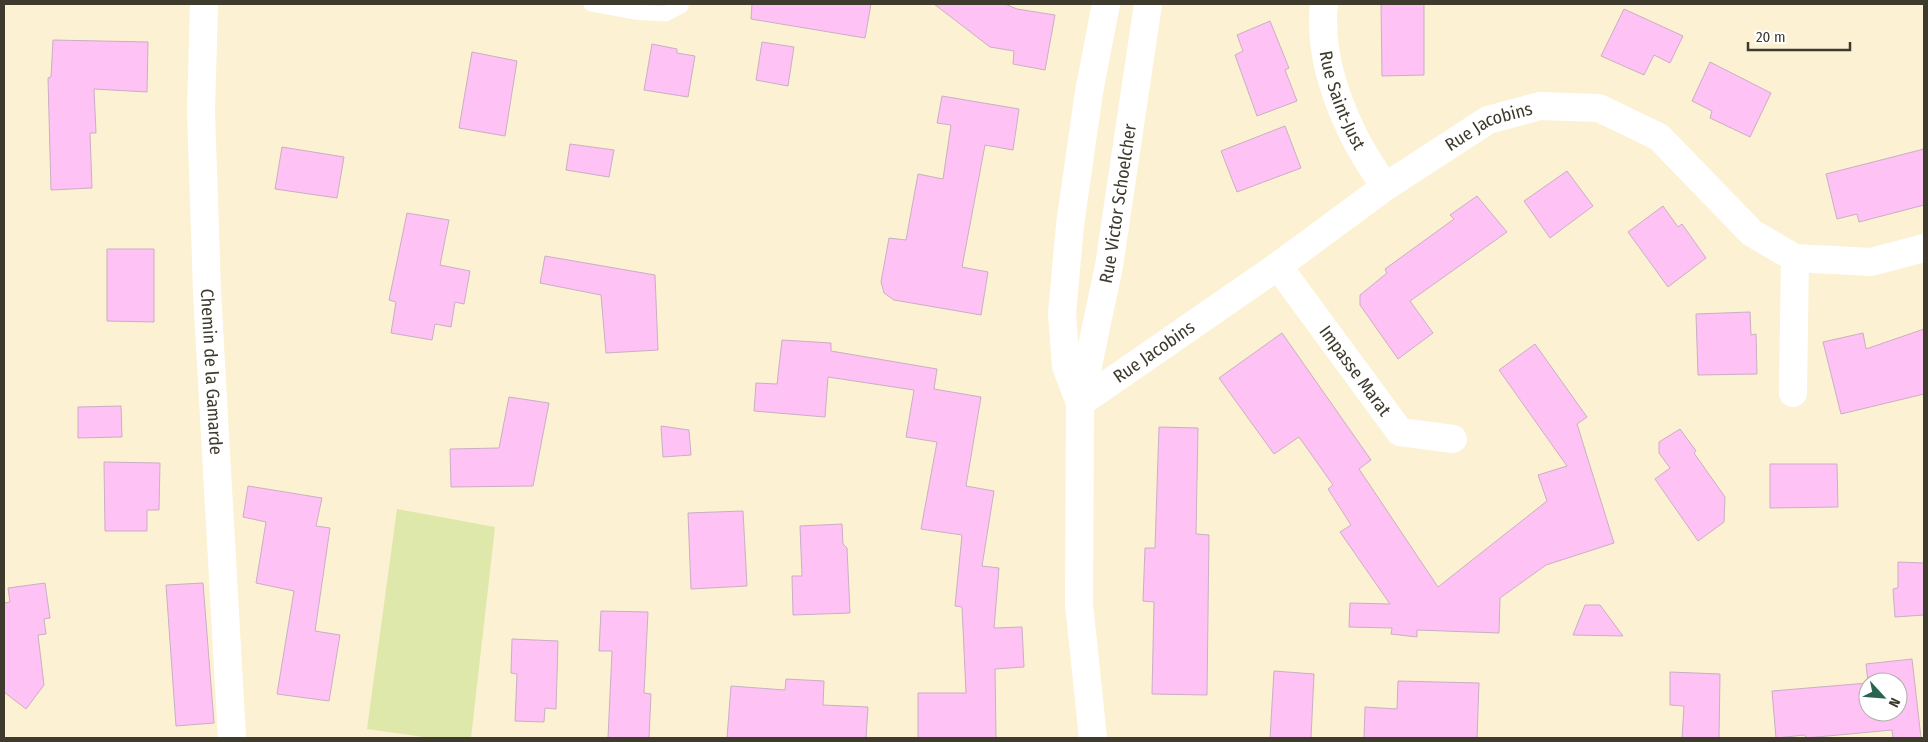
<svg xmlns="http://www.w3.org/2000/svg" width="1928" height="742" viewBox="0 0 1928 742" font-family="'Fira Sans Condensed',sans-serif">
<rect width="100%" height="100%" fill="#fcf1d3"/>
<path fill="#dee8aa" d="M 397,509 L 495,527 L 471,738 L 431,738 L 367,729 Z"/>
<g fill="#fec2f4" stroke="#caafc5">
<path d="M 752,4 L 871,4 L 865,38 L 751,19 Z"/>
<path d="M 934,4 L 1005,4 L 1017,9 L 1055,15 L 1045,70 L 1013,64 L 1014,51 L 990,47 Z"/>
<path d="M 1381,4 L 1424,4 L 1424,75 L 1382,76 Z"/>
<path d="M 1624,9 L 1683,36 L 1670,63 L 1654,55 L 1644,75 L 1601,56 Z"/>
<path d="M 1270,21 L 1289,68 L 1285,70 L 1297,101 L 1257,116 L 1235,55 L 1243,51 L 1237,35 Z"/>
<path d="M 53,40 L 148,42 L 147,92 L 94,89 L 96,133 L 90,133 L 92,188 L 51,190 L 48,78 L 51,77 Z"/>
<path d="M 762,42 L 794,47 L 788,86 L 756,80 Z"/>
<path d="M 652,44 L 677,49 L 677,53 L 695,56 L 688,97 L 644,90 Z"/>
<path d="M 472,52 L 517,61 L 505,136 L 459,128 Z"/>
<path d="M 1710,62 L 1771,93 L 1750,137 L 1710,118 L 1712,111 L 1692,101 Z"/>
<path d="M 942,96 L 1019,109 L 1013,150 L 985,145 L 962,267 L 988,272 L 981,315 L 894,300 L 884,293 L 881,282 L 889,238 L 906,240 L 918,174 L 943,179 L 951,125 L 937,123 Z"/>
<path d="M 1285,126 L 1301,168 L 1237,192 L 1221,151 Z"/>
<path d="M 570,144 L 614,150 L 609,177 L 566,170 Z"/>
<path d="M 282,147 L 344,157 L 337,198 L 275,189 Z"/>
<path d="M 1924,149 L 1924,205 L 1859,222 L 1857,214 L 1837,219 L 1826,174 Z"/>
<path d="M 1567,171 L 1593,206 L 1550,238 L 1524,201 Z"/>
<path d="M 1477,196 L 1507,232 L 1410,301 L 1433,333 L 1398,359 L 1360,305 L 1360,295 L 1387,273 L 1385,269 L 1454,219 L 1450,215 Z"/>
<path d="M 1663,206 L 1678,227 L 1682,224 L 1706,258 L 1668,287 L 1628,232 Z"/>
<path d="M 407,213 L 449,220 L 440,265 L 470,271 L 464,304 L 455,302 L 451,327 L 435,324 L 432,340 L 391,333 L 396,302 L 389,300 Z"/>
<path d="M 107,249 L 154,249 L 154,322 L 107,321 Z"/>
<path d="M 545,256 L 655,275 L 658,350 L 606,353 L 601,295 L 540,283 Z"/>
<path d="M 1750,312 L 1751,335 L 1756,334 L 1757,374 L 1698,375 L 1696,314 Z"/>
<path d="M 1924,329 L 1924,394 L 1841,414 L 1823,342 L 1863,333 L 1866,349 Z"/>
<path d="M 1282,333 L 1371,460 L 1359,469 L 1438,587 L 1547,501 L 1538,475 L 1567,466 L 1499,370 L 1535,344 L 1587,417 L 1577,424 L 1614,543 L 1546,565 L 1500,598 L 1499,633 L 1417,630 L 1417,637 L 1391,634 L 1392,628 L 1349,627 L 1350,603 L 1390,604 L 1340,532 L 1351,525 L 1328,489 L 1333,485 L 1299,437 L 1274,454 L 1219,378 Z"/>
<path d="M 782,340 L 831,343 L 831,351 L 937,369 L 934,389 L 981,397 L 966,486 L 994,491 L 982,566 L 999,568 L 994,628 L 1022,627 L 1024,667 L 995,669 L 996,738 L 918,738 L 918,693 L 966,693 L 962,607 L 955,606 L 962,535 L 921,529 L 937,442 L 906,437 L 914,390 L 828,377 L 825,417 L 754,411 L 756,383 L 777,384 Z"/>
<path d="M 509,397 L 549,403 L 533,486 L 451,487 L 450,449 L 499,448 Z"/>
<path d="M 121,406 L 122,437 L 78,438 L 78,407 Z"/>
<path d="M 661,426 L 689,430 L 691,455 L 663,457 Z"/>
<path d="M 1159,427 L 1198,428 L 1196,534 L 1209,535 L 1207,695 L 1152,694 L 1154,602 L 1143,601 L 1145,548 L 1155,548 Z"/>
<path d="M 1680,429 L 1696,451 L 1694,453 L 1725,497 L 1724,522 L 1698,541 L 1655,479 L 1670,468 L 1659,453 L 1659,442 Z"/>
<path d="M 104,462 L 160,463 L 159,510 L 147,510 L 147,531 L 105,531 Z"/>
<path d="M 1770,464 L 1837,464 L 1838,507 L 1770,508 Z"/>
<path d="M 248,486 L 322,498 L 316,526 L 330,528 L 315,631 L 340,635 L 329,701 L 277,694 L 294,591 L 256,583 L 266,522 L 243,517 Z"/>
<path d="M 743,511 L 747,586 L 691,589 L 688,513 Z"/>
<path d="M 842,524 L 843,544 L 847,548 L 850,613 L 793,615 L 792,576 L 802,576 L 800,526 Z"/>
<path d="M 1898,562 L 1924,563 L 1924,615 L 1895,617 L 1893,589 L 1898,588 Z"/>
<path d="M 45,583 L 50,618 L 44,619 L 46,634 L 38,635 L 44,685 L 26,709 L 4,692 L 4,603 L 10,602 L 8,588 Z"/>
<path d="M 203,583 L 214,723 L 176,726 L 166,585 Z"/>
<path d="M 1585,605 L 1600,605 L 1623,636 L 1573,635 Z"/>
<path d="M 601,611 L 648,612 L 644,693 L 651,694 L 649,738 L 608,738 L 612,651 L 599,651 Z"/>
<path d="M 512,639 L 558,641 L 556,709 L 545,708 L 544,722 L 515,721 L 517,674 L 511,673 Z"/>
<path d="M 1912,659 L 1921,738 L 1893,738 L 1892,730 L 1806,738 L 1805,735 L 1776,738 L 1772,691 L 1868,683 L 1868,712 L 1898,712 L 1898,682 L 1868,682 L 1866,664 Z"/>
<path d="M 1274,671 L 1314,674 L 1311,738 L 1270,738 Z"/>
<path d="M 1670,672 L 1720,674 L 1719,738 L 1682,738 L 1684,706 L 1670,705 Z"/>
<path d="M 786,679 L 824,681 L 823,705 L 868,707 L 866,738 L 727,738 L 731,686 L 785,690 Z"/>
<path d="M 1398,681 L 1479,683 L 1477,738 L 1364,738 L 1365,707 L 1397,709 Z"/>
</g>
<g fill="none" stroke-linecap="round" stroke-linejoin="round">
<path stroke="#fff" stroke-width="15" d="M 591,4 L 634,12 L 665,14 L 681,6 L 681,4"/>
<g stroke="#fff" stroke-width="28">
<path id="s1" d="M 204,4 L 201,112 L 207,292 L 232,738"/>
<path id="s2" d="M 1324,4 C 1319,48 1334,95 1353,134 C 1362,153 1374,170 1385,187"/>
<path id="s3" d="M 1278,266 L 1400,432 L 1453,439"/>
<path d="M 1793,393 L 1795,258"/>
<path id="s4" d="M 1080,403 L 1278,266 L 1385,187 L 1488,120 L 1540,106 L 1599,108 L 1659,137 L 1752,233 L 1795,258 L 1871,262 L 1924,248"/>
<path d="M 1080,403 L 1066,366 L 1062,314 L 1070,225 L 1089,92 L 1106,4"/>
<path id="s5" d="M 1093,738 L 1079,604 L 1080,403 L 1109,266 L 1148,4"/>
</g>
</g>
<g text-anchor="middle" stroke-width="4" stroke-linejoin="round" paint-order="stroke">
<g font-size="18" fill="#3e3a2e" stroke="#fff">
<text dy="6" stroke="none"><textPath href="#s2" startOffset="99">Rue Saint-Just</textPath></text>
<text dy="6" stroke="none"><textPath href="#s4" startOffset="495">Rue Jacobins</textPath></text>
<text dy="6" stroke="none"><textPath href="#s5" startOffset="539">Rue Victor Schoelcher</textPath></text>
<text dy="6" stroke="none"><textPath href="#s4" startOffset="90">Rue Jacobins</textPath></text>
<text dy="6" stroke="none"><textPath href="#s3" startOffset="130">Impasse Marat</textPath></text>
<text dy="6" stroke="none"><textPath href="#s1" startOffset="368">Chemin de la Gamarde</textPath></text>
</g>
</g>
<rect width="1928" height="742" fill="none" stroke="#3e3a2e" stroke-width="10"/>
<g transform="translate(1883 697) rotate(116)"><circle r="24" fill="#ffffff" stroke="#b2b0ab"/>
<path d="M0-4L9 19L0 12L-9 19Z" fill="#29644e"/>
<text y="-8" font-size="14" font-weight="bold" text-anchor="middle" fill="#3e3a2e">N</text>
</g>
<path d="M1748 42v8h102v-8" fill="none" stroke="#3e3a2e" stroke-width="2.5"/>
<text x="1756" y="42" font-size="15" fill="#3e3a2e" stroke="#ffffff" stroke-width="4" paint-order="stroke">20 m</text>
</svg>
